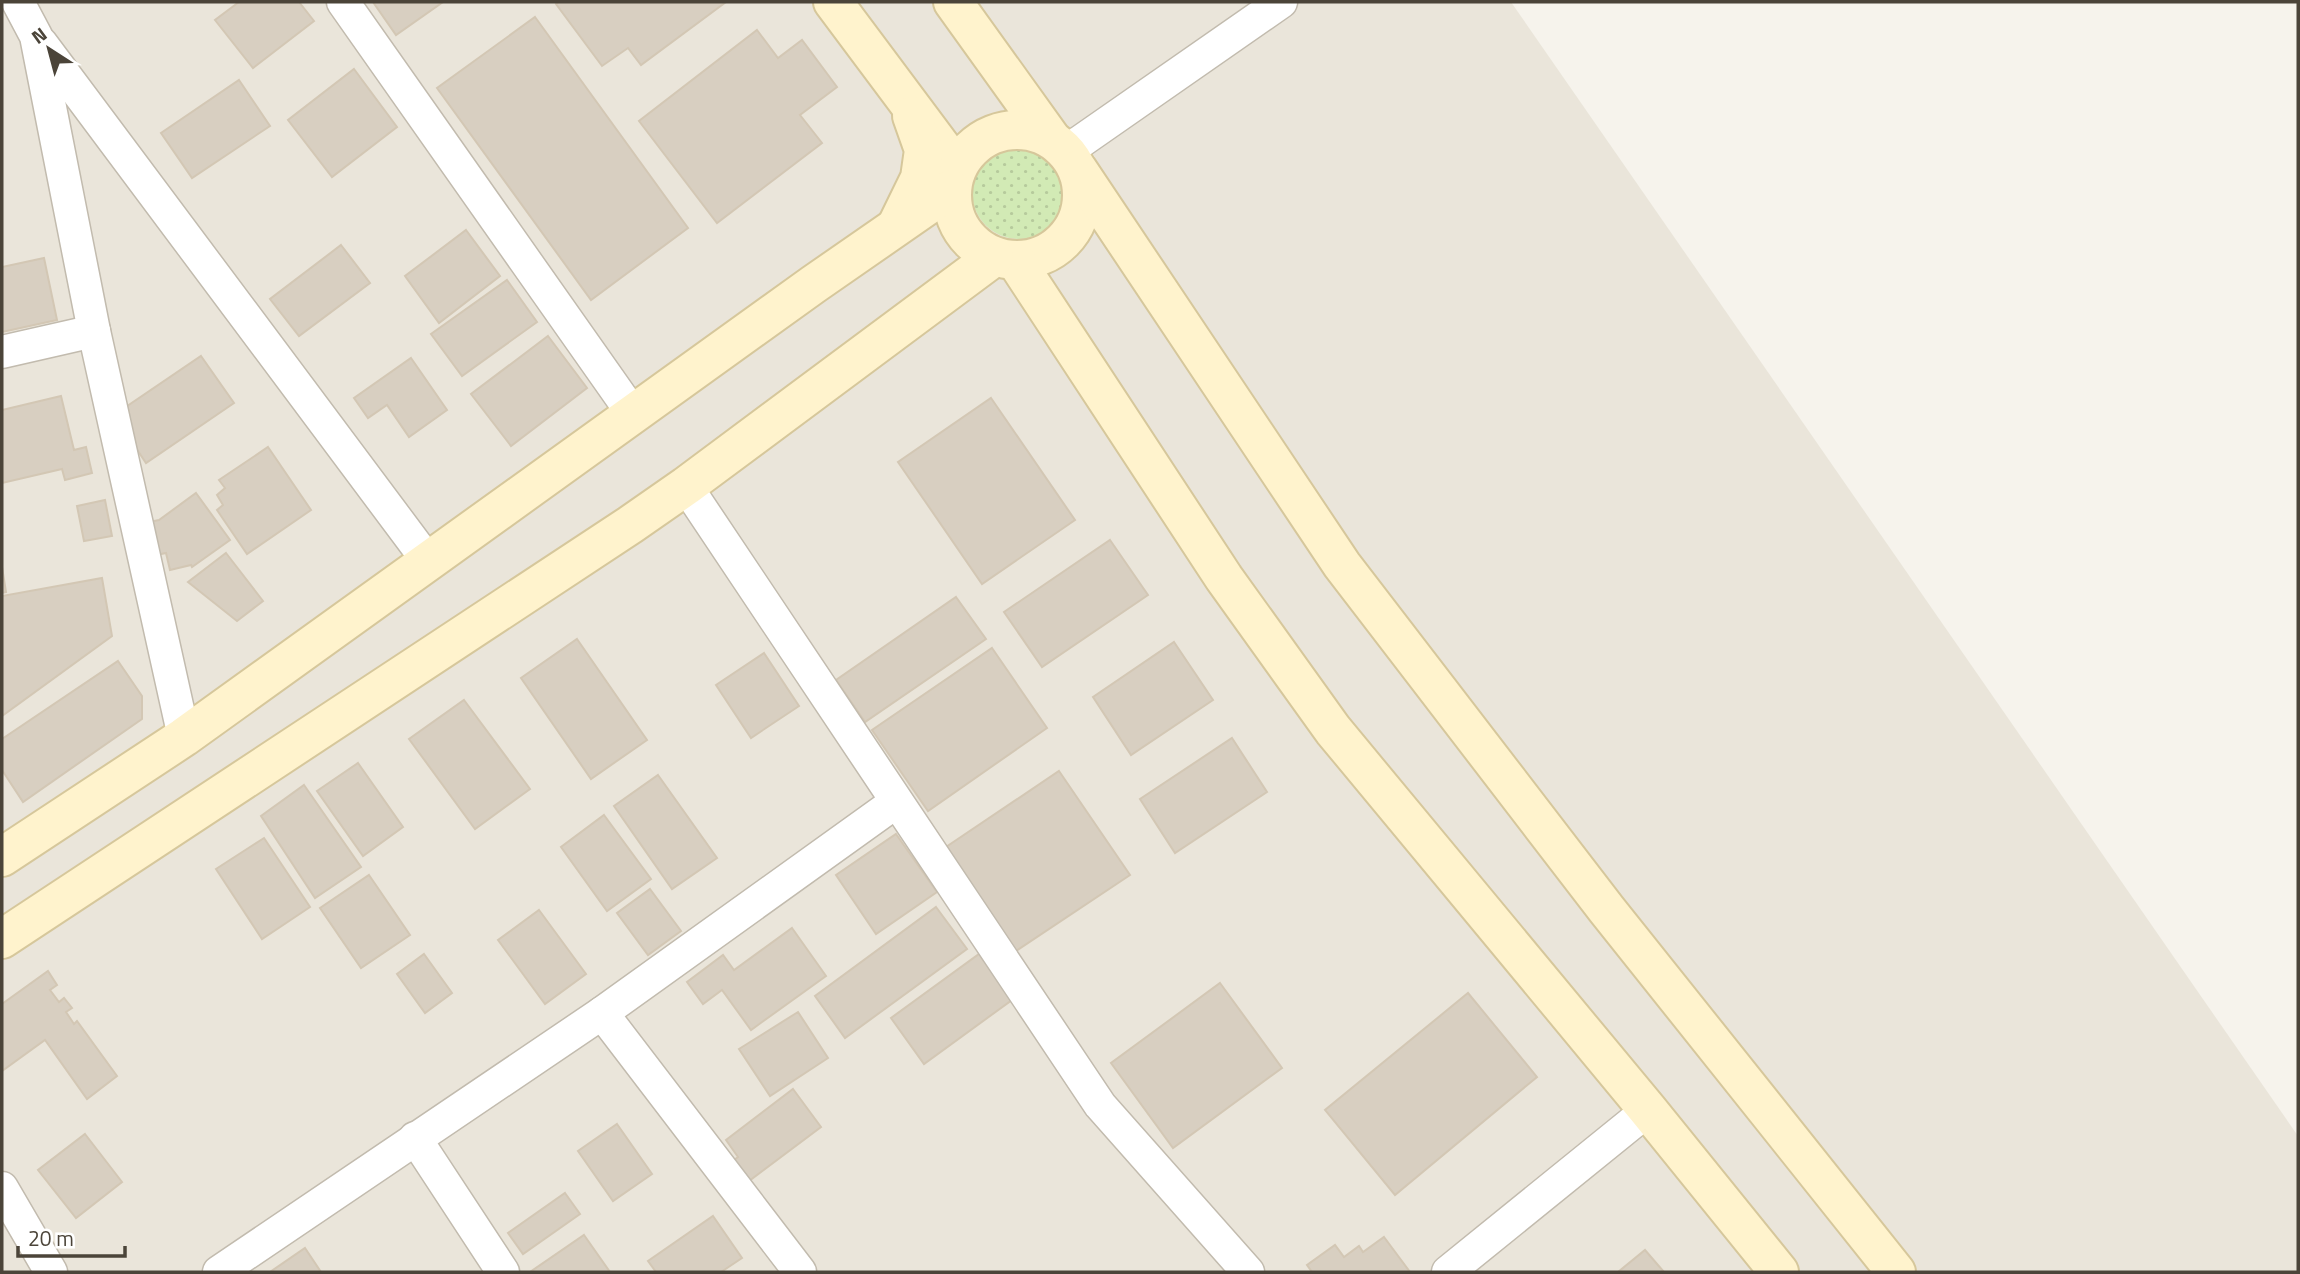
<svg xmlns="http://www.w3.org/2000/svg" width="2300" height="1274" viewBox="0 0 2300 1274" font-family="'Titillium Web',sans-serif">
<defs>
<pattern id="grass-dots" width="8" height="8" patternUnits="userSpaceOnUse" patternTransform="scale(1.75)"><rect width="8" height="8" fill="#d2eab5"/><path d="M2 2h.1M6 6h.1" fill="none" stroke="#b6ca9c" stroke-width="1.8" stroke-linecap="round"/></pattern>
</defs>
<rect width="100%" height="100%" fill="#f6f3ec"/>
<path fill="#eae5da" d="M 2,2 L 1511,2 L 2298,1136 L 2298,1272 L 2,1272 Z"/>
<circle fill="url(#grass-dots)" cx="1019" cy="192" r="47"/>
<g fill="#d8cfc1" stroke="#d3c7b4" stroke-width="2">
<path d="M 239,2 L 299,2 L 314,21 L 253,68 L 215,20 Z"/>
<path d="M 373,2 L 443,2 L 396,35 Z"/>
<path d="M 559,2 L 726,2 L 641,65 L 628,48 L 602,66 L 556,4 Z"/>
<path d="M 535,17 L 688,228 L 591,300 L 437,88 Z"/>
<path d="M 757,30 L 778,58 L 802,40 L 837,87 L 800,115 L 822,143 L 717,223 L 639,121 Z"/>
<path d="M 354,69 L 397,127 L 332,177 L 288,120 Z"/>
<path d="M 239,80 L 270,126 L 192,178 L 161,133 Z"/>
<path d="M 466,230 L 500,276 L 439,323 L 405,276 Z"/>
<path d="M 341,245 L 370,283 L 299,336 L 270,299 Z"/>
<path d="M 44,258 L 57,320 L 2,332 L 2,267 Z"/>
<path d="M 507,280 L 537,322 L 462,376 L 431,334 Z"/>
<path d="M 548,336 L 587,388 L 511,446 L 471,394 Z"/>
<path d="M 201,356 L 234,403 L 146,463 L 114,415 Z"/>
<path d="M 411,358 L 447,410 L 409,437 L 387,405 L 368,418 L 354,398 Z"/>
<path d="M 61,396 L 74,450 L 86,447 L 92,473 L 65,480 L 62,469 L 2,483 L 2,410 Z"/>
<path d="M 991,398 L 1075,520 L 982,584 L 898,462 Z"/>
<path d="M 268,447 L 311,510 L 247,554 L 217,510 L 223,505 L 217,495 L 225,488 L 219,480 Z"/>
<path d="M 196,493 L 230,540 L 192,567 L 191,565 L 170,570 L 166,553 L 151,556 L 144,523 L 159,520 Z"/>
<path d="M 105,500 L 112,536 L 84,541 L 77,506 Z"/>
<path d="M 1110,540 L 1148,595 L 1042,667 L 1004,612 Z"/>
<path d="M 226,553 L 263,601 L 237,621 L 188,582 Z"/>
<path d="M 2,567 L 6,592 L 2,593 Z"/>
<path d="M 102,578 L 112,636 L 2,716 L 2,596 Z"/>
<path d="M 956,597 L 986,639 L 865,722 L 836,680 Z"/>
<path d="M 577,639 L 647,740 L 591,779 L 521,678 Z"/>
<path d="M 1174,642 L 1213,700 L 1131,755 L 1093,697 Z"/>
<path d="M 992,648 L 1047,728 L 928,811 L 872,730 Z"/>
<path d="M 764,653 L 799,706 L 751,738 L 716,685 Z"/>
<path d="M 118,661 L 142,696 L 142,719 L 23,802 L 2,770 L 2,739 Z"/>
<path d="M 464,700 L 530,789 L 475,829 L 409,739 Z"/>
<path d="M 1232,738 L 1267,792 L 1175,853 L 1140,799 Z"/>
<path d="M 358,763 L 403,827 L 363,856 L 317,791 Z"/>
<path d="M 1059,771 L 1130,875 L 1016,951 L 946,847 Z"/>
<path d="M 658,775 L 717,858 L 672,889 L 614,806 Z"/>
<path d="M 304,785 L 361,867 L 315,898 L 261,816 Z"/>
<path d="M 604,815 L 651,879 L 607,911 L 561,847 Z"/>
<path d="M 896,834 L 937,892 L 876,934 L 836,875 Z"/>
<path d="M 264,838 L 310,907 L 262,939 L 216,869 Z"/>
<path d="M 369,875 L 410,935 L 361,968 L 320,908 Z"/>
<path d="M 650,889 L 681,931 L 648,955 L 617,913 Z"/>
<path d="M 936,907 L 967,949 L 845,1038 L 815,996 Z"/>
<path d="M 539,910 L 586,974 L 545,1004 L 498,940 Z"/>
<path d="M 792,928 L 826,976 L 751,1030 L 722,990 L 703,1004 L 687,982 L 723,955 L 734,970 Z"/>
<path d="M 424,954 L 452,993 L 425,1013 L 397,974 Z"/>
<path d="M 979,954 L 1012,1000 L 924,1064 L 891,1018 Z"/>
<path d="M 48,971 L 57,985 L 50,990 L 59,1002 L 64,998 L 72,1008 L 66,1012 L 74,1024 L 77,1021 L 117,1076 L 87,1099 L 45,1040 L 2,1071 L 2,1004 Z"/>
<path d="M 1220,983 L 1282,1068 L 1173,1148 L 1111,1063 Z"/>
<path d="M 1468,993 L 1537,1077 L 1395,1195 L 1325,1110 Z"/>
<path d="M 798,1012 L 828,1058 L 770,1096 L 739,1049 Z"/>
<path d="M 793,1089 L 821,1127 L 741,1187 L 726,1166 L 738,1157 L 726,1140 Z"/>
<path d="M 617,1124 L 652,1174 L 613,1201 L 578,1151 Z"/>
<path d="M 85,1134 L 122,1182 L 76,1218 L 38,1170 Z"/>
<path d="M 565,1193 L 580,1214 L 523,1254 L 508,1233 Z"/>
<path d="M 713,1216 L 742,1258 L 721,1272 L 656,1272 L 648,1261 Z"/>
<path d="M 584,1235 L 610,1272 L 530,1272 Z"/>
<path d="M 1384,1237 L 1410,1272 L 1312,1272 L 1307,1265 L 1335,1245 L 1344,1257 L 1359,1246 L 1363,1252 Z"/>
<path d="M 305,1248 L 321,1272 L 270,1272 Z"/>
<path d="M 1645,1250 L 1664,1272 L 1618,1272 Z"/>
</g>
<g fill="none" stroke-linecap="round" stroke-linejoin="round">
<defs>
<g id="minor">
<path d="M 18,2 L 36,36 L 94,331 L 184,737"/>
<path d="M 343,2 L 633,414"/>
<path d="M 41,43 L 428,561"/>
<path d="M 1067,151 L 1281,2"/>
<path d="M 2,352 L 94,331"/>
<path d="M 686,486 L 1100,1105 L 1248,1272"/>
<path d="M 602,1013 L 800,1272"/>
<path d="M 415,1138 L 503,1272"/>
<path d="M 2,1188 L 51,1272"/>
<path d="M 219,1272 L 602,1013 L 896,802"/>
<path d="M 1448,1272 L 1648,1110"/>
</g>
<g id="secondary">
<path d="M 833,2 L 957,168"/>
<path d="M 953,2 L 1050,137"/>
<circle cx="1017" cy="195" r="65"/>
<path d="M 1078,170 L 1342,565 L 1607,910 L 1896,1272"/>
<path d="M 898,223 L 920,178 L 924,150 L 912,116"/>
<path d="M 1016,261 L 1224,578 L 1333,730 L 1648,1110 L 1779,1272"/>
<path d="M 2,857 L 184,737 L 814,284 L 951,189"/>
<path d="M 2,939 L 630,525 L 686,486 L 994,257"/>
</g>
</defs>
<use href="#minor" stroke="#c2bbae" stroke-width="35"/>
<use href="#secondary" stroke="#d6c79b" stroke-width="42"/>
<use href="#minor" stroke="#fff" stroke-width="32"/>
<use href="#secondary" stroke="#fff3cd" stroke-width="38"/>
</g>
<rect width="2300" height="1274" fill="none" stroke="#4b4439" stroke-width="7"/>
<g transform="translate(49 49) rotate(324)" stroke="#ffffff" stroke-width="5" paint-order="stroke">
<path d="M0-5L12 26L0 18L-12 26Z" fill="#4b4439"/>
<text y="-10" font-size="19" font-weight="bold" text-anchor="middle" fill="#4b4439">N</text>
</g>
<path d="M18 1246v10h107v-10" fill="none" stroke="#4b4439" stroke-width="3.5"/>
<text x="28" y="1246" font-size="21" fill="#4b4439" stroke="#ffffff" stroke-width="5" paint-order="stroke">20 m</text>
</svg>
